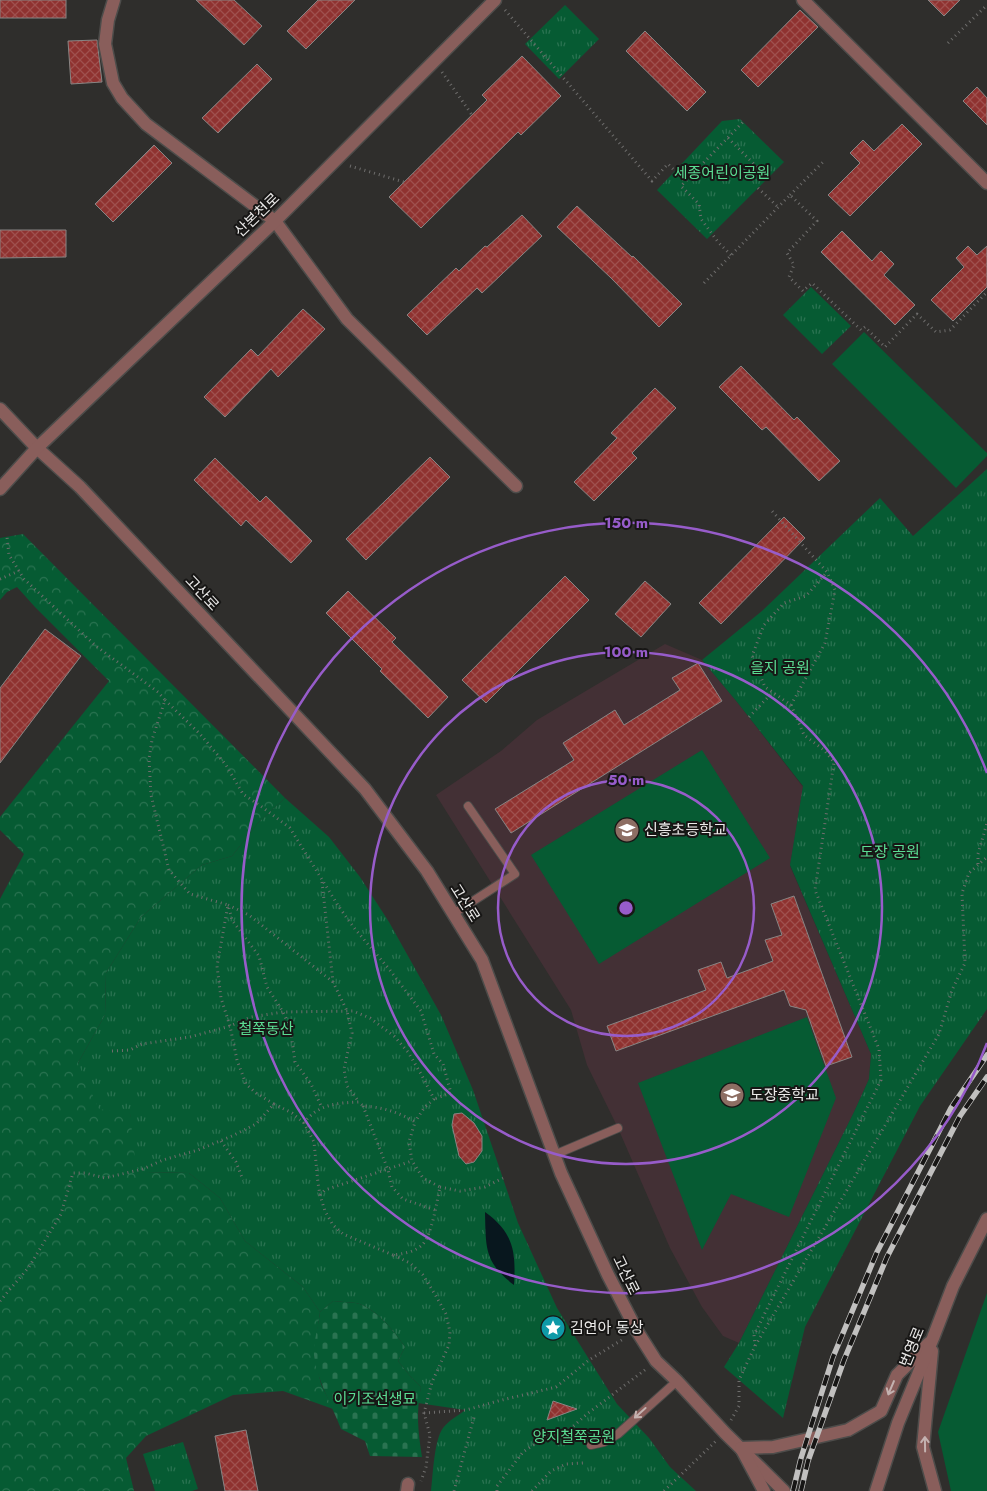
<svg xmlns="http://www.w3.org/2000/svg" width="987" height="1491" viewBox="0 0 987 1491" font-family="Jost,'Noto Sans KR',sans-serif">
<defs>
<pattern id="forest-crowns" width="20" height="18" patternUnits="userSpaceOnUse" patternTransform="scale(1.25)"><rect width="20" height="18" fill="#065b33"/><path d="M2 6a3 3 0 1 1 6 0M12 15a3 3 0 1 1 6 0" fill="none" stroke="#2a7351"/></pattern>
<pattern id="cemetery-stones" width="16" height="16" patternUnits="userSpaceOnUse" patternTransform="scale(1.25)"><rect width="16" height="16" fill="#065b33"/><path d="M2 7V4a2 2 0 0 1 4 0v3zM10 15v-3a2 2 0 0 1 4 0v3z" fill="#2a7351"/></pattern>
<pattern id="park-tufts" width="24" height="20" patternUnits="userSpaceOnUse" patternTransform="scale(1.25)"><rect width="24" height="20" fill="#065b33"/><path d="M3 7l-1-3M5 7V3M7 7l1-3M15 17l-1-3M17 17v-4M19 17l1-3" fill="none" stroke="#2a7351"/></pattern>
<pattern id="building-cross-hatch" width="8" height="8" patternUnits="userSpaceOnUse" patternTransform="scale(1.25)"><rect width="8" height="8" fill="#8f3230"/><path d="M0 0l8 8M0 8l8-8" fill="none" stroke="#9f504e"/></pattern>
</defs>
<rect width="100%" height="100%" fill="#2f2e2c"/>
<path fill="#433035" d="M 665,644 L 702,660 L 737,702 L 803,787 L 790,866 L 871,1054 L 869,1079 L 854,1112 L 739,1343 L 723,1336 L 702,1307 L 670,1248 L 618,1128 L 587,1065 L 571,1010 L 436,795 L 501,751 L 537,720 Z"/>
<g fill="#065b33">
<path d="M 864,332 L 987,453 L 987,456 L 956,488 L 832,364 Z"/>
<path d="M 702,750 L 770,858 L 599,964 L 531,855 Z"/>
<path d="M 807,1017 L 836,1098 L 789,1217 L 731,1194 L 702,1250 L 638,1083 Z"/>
<path d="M 987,1293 L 987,1491 L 951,1491 L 938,1432 Z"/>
</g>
<path fill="url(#forest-crowns)" d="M 23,534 L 285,798 L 258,823 L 232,856 L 202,865 L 141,917 L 106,973 L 105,1015 L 78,1063 L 130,1114 L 146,1172 L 189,1173 L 220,1198 L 245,1241 L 303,1287 L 320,1312 L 314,1354 L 321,1384 L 333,1409 L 283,1391 L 233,1395 L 146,1436 L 126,1458 L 134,1491 L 0,1491 L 0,899 L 24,854 L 0,830 L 0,817 L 109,681 L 35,607 L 17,587 L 7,592 L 0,600 L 0,538 Z"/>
<path fill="url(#cemetery-stones)" d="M 333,1301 C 340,1302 349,1302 356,1303 C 375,1307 395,1332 405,1347 L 398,1361 L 411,1377 L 421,1387 C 416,1413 418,1431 422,1457 L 370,1456 L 365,1441 L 341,1429 C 332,1405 317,1381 314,1355 C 313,1344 319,1323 320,1312 Z"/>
<g fill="url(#park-tufts)">
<path d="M 565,5 L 599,39 L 559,79 L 525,44 Z"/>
<path d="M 740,119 L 784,162 L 707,239 L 657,190 L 722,121 Z"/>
<path d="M 811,287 L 851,326 L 822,354 L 783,315 Z"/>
<path d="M 987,469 L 987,1009 L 920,1106 L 805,1327 L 783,1418 L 724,1367 L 739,1343 L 854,1112 L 869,1079 L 871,1054 L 790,865 L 803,786 L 737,702 L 702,660 L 762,611 L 880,498 L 913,536 Z"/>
<path d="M 285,798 L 329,837 L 360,877 L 389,922 L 441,1015 L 473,1090 L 518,1223 L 557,1308 L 617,1404 L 649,1438 L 670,1467 L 696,1491 L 431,1491 C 433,1475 434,1440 443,1428 C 449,1420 458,1416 465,1410 L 418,1403 L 421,1387 L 411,1377 L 398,1361 L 405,1347 C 395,1332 375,1307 356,1303 C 349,1302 340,1302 333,1301 L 320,1312 L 303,1287 L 245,1241 L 220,1198 L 189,1173 L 146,1172 L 136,1168 L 130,1114 L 99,1109 L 78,1063 L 105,1015 L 106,973 L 141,917 L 202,865 L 232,856 L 258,823 Z"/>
<path d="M 183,1442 L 198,1489 L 192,1491 L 155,1491 L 143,1454 Z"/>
</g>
<path fill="#08171e" d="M 485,1212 C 514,1233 516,1252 514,1285 C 484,1262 486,1248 485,1212 Z"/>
<g fill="url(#building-cross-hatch)" stroke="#888584">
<rect x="0" y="0" width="66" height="18"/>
<path d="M 196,0 L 234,0 L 262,26 L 244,45 Z"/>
<path d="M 318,0 L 355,0 L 306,49 L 287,31 Z"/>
<path d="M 928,0 L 960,0 L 944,16 Z"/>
<path d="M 800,10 L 818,27 L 758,87 L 741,70 Z"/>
<path d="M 645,31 L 706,92 L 687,111 L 626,51 Z"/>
<path d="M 97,40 L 102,82 L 71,84 L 68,41 Z"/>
<path d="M 522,56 L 561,96 L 521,135 L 518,132 L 421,228 L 389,197 L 487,100 L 482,95 Z"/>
<path d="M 257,64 L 272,79 L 218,133 L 202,118 Z"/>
<path d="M 977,87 L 987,98 L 987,125 L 963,101 Z"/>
<path d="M 902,124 L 922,144 L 850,216 L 828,195 L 860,163 L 850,153 L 863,140 L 874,151 Z"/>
<path d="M 154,145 L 172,163 L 113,222 L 95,204 Z"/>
<path d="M 577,206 L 632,257 L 633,256 L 682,304 L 659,327 L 611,278 L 557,227 Z"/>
<path d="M 522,215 L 542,236 L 482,293 L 477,288 L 427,335 L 407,315 L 456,268 L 459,271 L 485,246 L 487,247 Z"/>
<path d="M 0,230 L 66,230 L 66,257 L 0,258 Z"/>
<path d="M 842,231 L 872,261 L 881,251 L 894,264 L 884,275 L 915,305 L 895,325 L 821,252 Z"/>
<path d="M 968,246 L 977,255 L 987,246 L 987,287 L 953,321 L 931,300 L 964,267 L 956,258 Z"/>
<path d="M 303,309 L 325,329 L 278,377 L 271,369 L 225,417 L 204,397 L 251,349 L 258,356 Z"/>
<path d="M 741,366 L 794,420 L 797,417 L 840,461 L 819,481 L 766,427 L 762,430 L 719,387 Z"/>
<path d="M 655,388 L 676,408 L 632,453 L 637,458 L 594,501 L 574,482 L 617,438 L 611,433 Z"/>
<path d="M 430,457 L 450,477 L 366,560 L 346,539 Z"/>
<path d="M 215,458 L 260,502 L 266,496 L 312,541 L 291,563 L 246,520 L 241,526 L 194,480 Z"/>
<path d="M 784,517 L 805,538 L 721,624 L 699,603 Z"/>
<path d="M 565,576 L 589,600 L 486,703 L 462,680 Z"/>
<path d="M 645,581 L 671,604 L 641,637 L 615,614 Z"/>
<path d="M 348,591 L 396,638 L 392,642 L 448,697 L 428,718 L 380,671 L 382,669 L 326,613 Z"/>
<path d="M 45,629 L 81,656 L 0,763 L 0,688 Z"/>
<path d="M 698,663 L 722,701 L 511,833 L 495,809 L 574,760 L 563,743 L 615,710 L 624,725 L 680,690 L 672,678 Z"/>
<path d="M 794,896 L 852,1057 L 826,1066 L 806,1010 L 790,1006 L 784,990 L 616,1051 L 607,1026 L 706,990 L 698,970 L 721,962 L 727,978 L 773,961 L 765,940 L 782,935 L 771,904 Z"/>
<path d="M 462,1113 L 474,1123 L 482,1136 L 482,1151 L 474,1162 L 466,1164 L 459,1156 L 452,1125 L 454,1114 Z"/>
<path d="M 553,1401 L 577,1409 L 547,1420 Z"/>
<path d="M 246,1430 L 258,1491 L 225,1491 L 215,1436 Z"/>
</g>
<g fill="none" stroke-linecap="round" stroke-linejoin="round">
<defs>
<g id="service">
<path d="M 453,914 L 515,874 L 468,806"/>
<path d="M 554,1155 L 618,1128"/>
<path d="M 591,1445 L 604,1442 L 618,1434 L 677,1381"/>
</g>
<g id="minor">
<path d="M 114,0 L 108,20 L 105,44 L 113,83 L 122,98 L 146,124 L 275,221 L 347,319 L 516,486"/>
<path d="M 803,0 L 987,183"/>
<path d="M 407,1491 L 408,1484"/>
</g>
<g id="tertiary">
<path d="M 0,409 L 37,448 L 80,487 L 365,789 L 427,871 L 482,960 L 561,1173 L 608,1275 L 637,1331 L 656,1361 L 677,1381 L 725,1433 L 784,1491"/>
<path d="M 0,489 L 37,448 L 275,221 L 495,0"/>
<path d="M 932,1351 L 923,1447 L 935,1491"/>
<path d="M 764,1491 L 741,1448 L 773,1447 L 848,1430 L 881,1411 L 897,1375 L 929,1343"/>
<path d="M 876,1491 L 898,1423 L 933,1338 L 953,1286 L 987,1219"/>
</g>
</defs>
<use href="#service" stroke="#4d4c4a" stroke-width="10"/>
<use href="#minor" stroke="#4d4c4a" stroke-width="15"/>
<use href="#tertiary" stroke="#4d4c4a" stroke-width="15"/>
<g stroke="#6f6e6d" stroke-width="3" stroke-dasharray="1 4" stroke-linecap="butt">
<path d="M 505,10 L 652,181 L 668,164 L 685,181"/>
<path d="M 948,43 L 987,5"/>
<path d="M 442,72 L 472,115"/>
<path d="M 728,138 L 768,178"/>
<path d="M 350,166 L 404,182"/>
<path d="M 758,188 L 778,207"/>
<path d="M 790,195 L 825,160"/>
<path d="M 731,255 L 718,242 L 701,219 L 699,204 L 681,186 L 743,122"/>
<path d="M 704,283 L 790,195 L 817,221 L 787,253 L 794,265 L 789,277 L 803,291 L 812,283 L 861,330 L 865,327 L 885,347 L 917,314 L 936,332 L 950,330 L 987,292"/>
<path d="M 0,579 L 19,571"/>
<path d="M 165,700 L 200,734 L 226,765 L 243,794 L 262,807 L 290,828 L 339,907 L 355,929 L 389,969 L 421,1011 L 434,1054 L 443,1064 L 451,1093 L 434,1099"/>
<path d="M 791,705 L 825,643 L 835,590 L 827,572"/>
<path d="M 749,717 L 773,692"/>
<path d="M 978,864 L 978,854 L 987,823"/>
<path d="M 322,882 L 333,982 L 347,1011 L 352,1033 L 344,1069 L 347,1086 L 359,1102"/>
<path d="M 228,905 L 249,915 L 333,982"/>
<path d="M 229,908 L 232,920 L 259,956 L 267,987 L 283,1012 L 288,1023 L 291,1033 L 295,1062 L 311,1084 L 322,1108"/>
<path d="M 112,1051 L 130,1050 L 142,1044 L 190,1037 L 230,1026 L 251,1017 L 283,1012 L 353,1011 L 370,1018 L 394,1036 L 408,1052 L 421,1074 L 434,1099 L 424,1108 L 415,1122"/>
<path d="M 274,1104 L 292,1113 L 304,1123"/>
<path d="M 363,1106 L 388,1170 L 392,1187 L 403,1199 L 435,1210"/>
<path d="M 221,1141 L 236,1162 L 243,1180"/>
<path d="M 440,1187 L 460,1191 L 485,1187 L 503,1178"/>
<path d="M 320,1195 L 325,1190 L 412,1161"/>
<path d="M 393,1255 L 343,1234 L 333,1225 L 325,1211 L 320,1195 L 318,1183 L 314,1142 L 304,1123 C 318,1104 337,1103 359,1102 L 363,1106 C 381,1107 399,1112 415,1122 L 409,1142 L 412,1161 L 423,1178 L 440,1187 C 437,1201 432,1234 423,1244 C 416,1252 402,1254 393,1255 L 410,1263 L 423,1275 L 436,1296 L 446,1314 L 450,1332 L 449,1345 L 432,1382 L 424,1413 L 430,1435 L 426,1467 L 421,1481"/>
<path d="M 0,1301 L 29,1267 L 61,1214 L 73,1173 L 85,1173 L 105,1178 L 143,1169 L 163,1160 L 198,1150 L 232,1136 L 256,1124 L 274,1104 L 256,1093 L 246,1084 L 237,1060 L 230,1026 L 221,998 L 217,966 L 228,905 L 190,894 L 169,870 L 151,795 L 149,759 L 152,740 L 165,700 L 158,692 L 96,646 L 24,579 L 9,555 L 7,537"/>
<path d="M 755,1346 L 754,1335 L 881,1080 L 879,1049 L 815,890 L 834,762 L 824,750 L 804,735 L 791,705 L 765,687 L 752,656 L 764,625 L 784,603 L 806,596 L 827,572 L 771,510"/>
<path d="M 424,1413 L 466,1410 L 498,1401 L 556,1387 L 589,1360 L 625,1338"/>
<path d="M 731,1420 L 739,1406 L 739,1380 L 755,1346 L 939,1034 L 952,990 L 965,963 L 962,893 L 969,873 L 987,857"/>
<path d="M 454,1491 L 474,1417"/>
<path d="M 497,1491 L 497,1486 L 523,1452 L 536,1443 L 569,1430 L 587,1414 L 646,1369"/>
<path d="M 532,1491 L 551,1471 L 566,1464 L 583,1463"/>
<path d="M 664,1491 L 716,1441"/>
</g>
<use href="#service" stroke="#895e5b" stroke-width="8"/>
<use href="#minor" stroke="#895e5b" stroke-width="12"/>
<use href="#tertiary" stroke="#895e5b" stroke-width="12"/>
<defs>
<g id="rail">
<path d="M 793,1491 L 801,1458 L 833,1357 L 877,1252 L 951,1108 L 987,1055"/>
<path d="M 801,1491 L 808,1461 L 844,1360 L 887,1257 L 960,1116 L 987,1077"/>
</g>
</defs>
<use href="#rail" stroke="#c1c0bf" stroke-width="5.5"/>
<use href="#rail" stroke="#171615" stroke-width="4" stroke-dasharray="11" stroke-linecap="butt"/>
</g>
<defs><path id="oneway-shaft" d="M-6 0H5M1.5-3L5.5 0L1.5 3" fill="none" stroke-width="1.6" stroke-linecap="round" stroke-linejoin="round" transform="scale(1.25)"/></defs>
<g stroke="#c4b2b0">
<use href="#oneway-shaft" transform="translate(891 1388) rotate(113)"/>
<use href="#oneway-shaft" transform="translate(640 1413) rotate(138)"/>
<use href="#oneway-shaft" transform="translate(925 1444) rotate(-91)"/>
</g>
<g fill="none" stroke="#975cca" stroke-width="2.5">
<circle cx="626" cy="908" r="128"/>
<circle cx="626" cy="908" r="256"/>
<path d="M987 1043A385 385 0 1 1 987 773"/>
</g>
<defs>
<symbol id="school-disc" viewBox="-11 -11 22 22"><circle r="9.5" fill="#8d6e63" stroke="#171615"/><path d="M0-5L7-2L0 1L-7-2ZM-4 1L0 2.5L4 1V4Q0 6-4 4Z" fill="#fff"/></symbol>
<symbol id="sight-disc" viewBox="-11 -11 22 22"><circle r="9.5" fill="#0f9aa8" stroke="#171615"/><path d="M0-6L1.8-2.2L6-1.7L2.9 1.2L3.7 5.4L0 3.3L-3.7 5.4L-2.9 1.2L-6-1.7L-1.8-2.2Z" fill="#fff"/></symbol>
</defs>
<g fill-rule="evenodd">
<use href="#school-disc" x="613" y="816" width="28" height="28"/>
<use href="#school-disc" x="718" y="1081" width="28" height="28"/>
<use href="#sight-disc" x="539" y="1314" width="28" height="28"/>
</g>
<g text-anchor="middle" stroke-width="4" stroke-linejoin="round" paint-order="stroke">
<g font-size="15" fill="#5bdd93" stroke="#171615">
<text x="722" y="178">세종어린이공원</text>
<text x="780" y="673">을지 공원</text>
<text x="890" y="857">도장 공원</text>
<text x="266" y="1034">철쭉동산</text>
<text x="375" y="1404">이기조선생묘</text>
<text x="574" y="1442">양지철쭉공원</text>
</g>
<g font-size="15" fill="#ebeae9" stroke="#171615">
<text transform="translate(257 215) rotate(-44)" y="5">산본천로</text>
<text transform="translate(202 593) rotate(47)" y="5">고산로</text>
<text transform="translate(465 903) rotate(58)" y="5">고산로</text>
<text transform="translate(626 1275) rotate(64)" y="5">고산로</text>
<text transform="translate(912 1347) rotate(-68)" y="5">번영로</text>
</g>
<g font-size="15" fill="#ebeae9" stroke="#171615" text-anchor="start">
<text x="644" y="835">신흥초등학교</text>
<text x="750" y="1100">도장중학교</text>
<text x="570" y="1333">김연아 동상</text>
</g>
</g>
<circle cx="626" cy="908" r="8" fill="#975cca" stroke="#171615" stroke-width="2.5"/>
<g font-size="15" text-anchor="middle" font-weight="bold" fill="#975cca" stroke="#171615" stroke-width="4" stroke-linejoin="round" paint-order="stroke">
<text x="626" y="528">150 m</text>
<text x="626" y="657">100 m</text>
<text x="626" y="785">50 m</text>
</g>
</svg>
